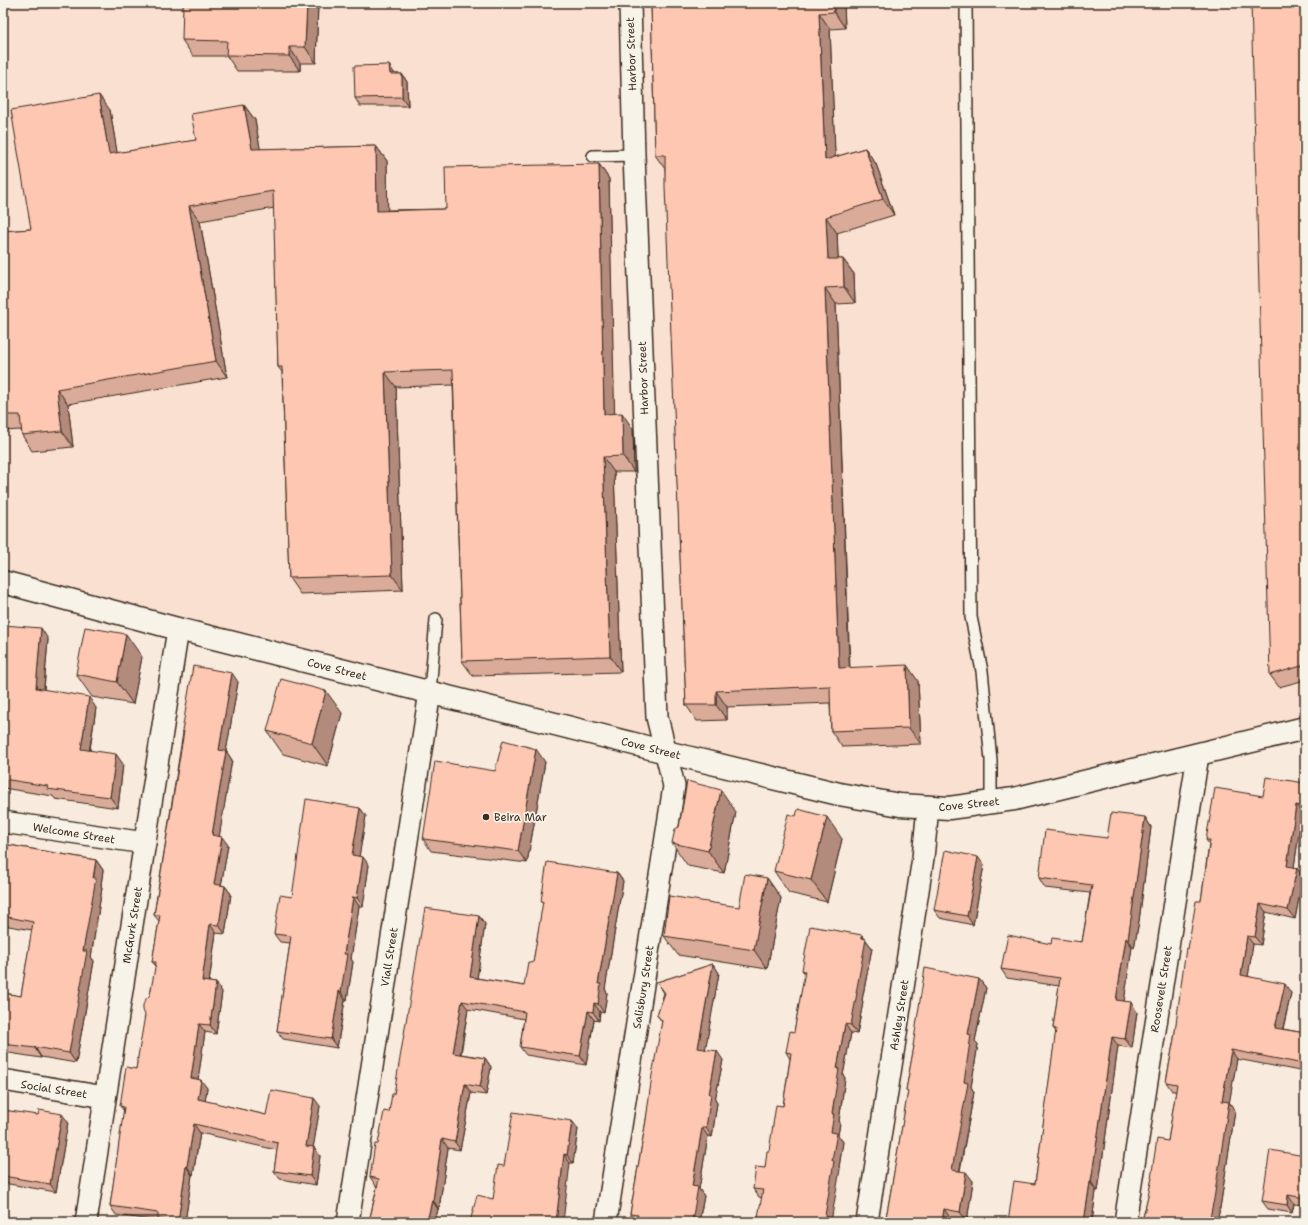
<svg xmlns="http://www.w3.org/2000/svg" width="1308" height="1225" viewBox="0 0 1308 1225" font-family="'Shantell Sans',sans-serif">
<rect width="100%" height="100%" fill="#f8eadd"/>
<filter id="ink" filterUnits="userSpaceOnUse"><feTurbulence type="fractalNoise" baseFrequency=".025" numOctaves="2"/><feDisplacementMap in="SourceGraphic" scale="8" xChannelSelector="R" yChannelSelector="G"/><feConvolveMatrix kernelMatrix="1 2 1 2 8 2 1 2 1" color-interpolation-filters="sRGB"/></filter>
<g filter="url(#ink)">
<path fill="#fae0d0" d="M 3,3 L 1305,3 L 1305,728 L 928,807 L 3,582 Z"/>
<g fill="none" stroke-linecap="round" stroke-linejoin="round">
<defs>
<g id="lane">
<path d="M 966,3 L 971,617 L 982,671 L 991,760 L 991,803"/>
<path d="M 593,156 L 634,155"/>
<path d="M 430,692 L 436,619"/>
</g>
<g id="street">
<path d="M 3,822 L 145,843"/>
<path d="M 3,1080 L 105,1097"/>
<path d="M 86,1222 L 178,629"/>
<path d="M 348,1222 L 430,692"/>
<path d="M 606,1222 L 674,786 L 657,717 L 634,155 L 630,3"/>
<path d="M 867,1222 L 923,858 L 928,807"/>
<path d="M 1125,1222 L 1198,755"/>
</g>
<path id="secondary" d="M 3,582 L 178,629 L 666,752 L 839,794 L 900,805 L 949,808 L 1014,799 L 1305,728"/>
</defs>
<use href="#lane" stroke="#3b2a1e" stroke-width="14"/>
<use href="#street" stroke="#3b2a1e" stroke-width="24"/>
<use href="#secondary" stroke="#3b2a1e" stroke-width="25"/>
<use href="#lane" stroke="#f7f3e8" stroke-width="11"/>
<use href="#street" stroke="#f7f3e8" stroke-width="21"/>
<use href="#secondary" stroke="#f7f3e8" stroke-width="22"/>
</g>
<g fill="#daab99" stroke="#3b2a1e">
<path d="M 318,3 L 316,63 L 300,63 L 300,71 L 237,71 L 227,56 L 193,56 L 182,40 Z"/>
<path d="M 651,3 L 844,3 L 845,28 L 830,29 L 835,157 L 865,148 L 876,164 L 894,215 L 837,233 L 838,259 L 843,259 L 854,274 L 855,303 L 836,304 L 850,668 L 918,681 L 921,744 L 842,747 L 831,731 L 830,703 L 727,707 L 727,720 L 697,721 L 686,705 L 665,169 L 655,155 Z"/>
<path d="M 1305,3 L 1305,680 L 1279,687 L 1270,675 Z"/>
<path d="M 395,74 L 402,74 L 407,82 L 408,106 L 360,106 L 355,98 Z"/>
<path d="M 244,105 L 255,120 L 260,149 L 376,146 L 387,161 L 387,210 L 446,209 L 599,164 L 609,179 L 614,414 L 633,429 L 634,472 L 614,472 L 621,672 L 473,676 L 462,661 L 453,385 L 396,387 L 403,590 L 300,594 L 289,578 L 282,372 L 278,367 L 274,208 L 200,221 L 227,377 L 68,404 L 73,447 L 32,451 L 22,435 L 21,430 L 3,431 L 3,231 L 31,229 L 110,110 L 117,153 L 196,140 Z"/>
<path d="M 3,618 L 6,623 L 6,625 L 48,639 L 44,690 L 96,708 L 90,750 L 123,764 L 118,808 L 55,799 L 53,796 L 3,788 Z"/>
<path d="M 142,657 L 133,704 L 92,697 L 76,674 Z"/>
<path d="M 238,682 L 226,751 L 232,760 L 219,836 L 228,845 L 221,885 L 225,886 L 231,894 L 225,934 L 216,933 L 209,982 L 216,983 L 222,992 L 216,1034 L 205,1032 L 198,1079 L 207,1088 L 205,1101 L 266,1115 L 320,1106 L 313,1147 L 314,1147 L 320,1156 L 316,1185 L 280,1179 L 274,1171 L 277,1150 L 200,1133 L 193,1175 L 192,1175 L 185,1222 L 160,1222 L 159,1221 L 116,1215 L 110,1206 L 124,1111 L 120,1106 L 136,1069 L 156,966 L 152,962 L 159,921 L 154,915 L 183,733 L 182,731 Z"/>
<path d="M 342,713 L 328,766 L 283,754 L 267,731 Z"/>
<path d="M 545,762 L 527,863 L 431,851 L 423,839 L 495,771 Z"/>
<path d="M 1305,783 L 1305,814 L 1302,813 L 1294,867 L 1297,868 L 1303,877 L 1295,919 L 1266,912 L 1261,945 L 1253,944 L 1248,976 L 1291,993 L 1283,1029 L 1305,1033 L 1305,1072 L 1237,1059 L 1229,1102 L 1235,1111 L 1220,1208 L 1217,1222 L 1142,1222 L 1152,1179 L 1151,1178 L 1168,1141 L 1176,1091 L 1172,1091 L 1166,1082 L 1174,1039 L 1188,949 L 1201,901 L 1209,844 L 1206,840 L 1263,796 Z"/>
<path d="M 360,808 L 366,816 L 359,856 L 369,865 L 363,906 L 359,906 L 351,959 L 353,962 L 347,1000 L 345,1000 L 337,1048 L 283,1039 L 277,1031 L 290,943 L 280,942 L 274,934 L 292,897 Z"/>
<path d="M 736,812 L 724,873 L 688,866 L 672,843 Z"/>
<path d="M 1145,817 L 1151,827 L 1139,921 L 1134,948 L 1132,947 L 1124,1001 L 1137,1012 L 1132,1048 L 1118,1046 L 1098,1191 L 1096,1191 L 1092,1222 L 1008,1222 L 1035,1184 L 1056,1032 L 1053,1028 L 1059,986 L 1007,978 L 1001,969 L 1051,944 L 1082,942 L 1090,893 L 1045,888 L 1039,878 L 1107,838 Z"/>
<path d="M 842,839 L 827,902 L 789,893 L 774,871 Z"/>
<path d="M 3,844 L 96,860 L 103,870 L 101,885 L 102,888 L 91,957 L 94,961 L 76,1063 L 41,1057 L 41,1058 L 3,1052 L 3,993 L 21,996 L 32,930 L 3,925 Z"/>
<path d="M 984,865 L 973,925 L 940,918 L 934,910 Z"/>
<path d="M 617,873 L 623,881 L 605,989 L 607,993 L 604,1013 L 600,1012 L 599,1021 L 594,1020 L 586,1065 L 526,1055 L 520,1047 L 524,1019 L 468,1009 L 461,1054 L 485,1058 L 491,1067 L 486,1095 L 471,1093 L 460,1150 L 448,1148 L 439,1209 L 438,1209 L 435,1222 L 369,1222 L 377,1186 L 376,1186 L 370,1177 L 378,1144 L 389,1112 L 394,1094 L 479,916 L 485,924 L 477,978 L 524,986 L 533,963 L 543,904 L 541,901 Z"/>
<path d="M 767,878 L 781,898 L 767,969 L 678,955 L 664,936 L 739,907 Z"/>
<path d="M 862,935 L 872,948 L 862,1000 L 863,1002 L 857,1034 L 851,1033 L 843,1075 L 845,1078 L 839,1121 L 840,1123 L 838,1135 L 843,1142 L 839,1167 L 840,1169 L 762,1198 L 759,1197 L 753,1189 L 765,1168 L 769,1151 L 783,1106 L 790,1059 L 786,1052 L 794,1032 L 805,974 L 802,970 Z"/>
<path d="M 713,964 L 719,973 L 705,1049 L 723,1060 L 715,1100 L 717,1103 L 712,1137 L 708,1136 L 699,1189 L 704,1196 L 699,1222 L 635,1222 L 630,1214 L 646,1120 L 662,1022 L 657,1015 L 664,993 L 657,982 Z"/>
<path d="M 979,979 L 986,988 L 975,1041 L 978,1044 L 971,1087 L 974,1092 L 960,1171 L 973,1181 L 967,1221 L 951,1219 L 950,1222 L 885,1222 L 888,1207 L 908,1092 L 906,1090 L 914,1047 L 913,1046 Z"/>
<path d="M 3,1110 L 68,1122 L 56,1192 L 3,1183 Z"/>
<path d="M 572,1121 L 578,1129 L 573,1163 L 570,1163 L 493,1199 L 504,1166 Z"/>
<path d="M 1305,1156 L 1305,1205 L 1294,1204 L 1292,1213 L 1268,1209 L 1262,1201 Z"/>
</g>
<g fill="#b28b7d" stroke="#3b2a1e">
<path d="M 307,3 L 318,3 L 316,63 L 305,47 Z"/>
<path d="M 834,3 L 844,3 L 845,28 L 834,12 Z"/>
<path d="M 819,13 L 830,29 L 836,176 L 825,160 Z"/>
<path d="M 289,47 L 300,63 L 300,71 L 289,56 Z"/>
<path d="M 389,65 L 395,74 L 390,74 Z"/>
<path d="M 402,74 L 407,82 L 408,106 L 402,97 Z"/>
<path d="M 99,95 L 110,110 L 120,170 L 109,154 Z"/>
<path d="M 244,105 L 255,120 L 263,164 L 252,149 Z"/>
<path d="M 376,146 L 387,161 L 388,226 L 377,211 Z"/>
<path d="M 865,148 L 876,164 L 894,215 L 883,199 Z"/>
<path d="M 599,164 L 609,179 L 615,429 L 604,414 Z"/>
<path d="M 189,206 L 200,221 L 227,377 L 216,361 Z"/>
<path d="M 826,217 L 837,233 L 839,275 L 828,259 Z"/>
<path d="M 843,259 L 854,274 L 855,303 L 844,287 Z"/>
<path d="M 825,288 L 836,304 L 850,684 L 839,668 Z"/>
<path d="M 385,372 L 396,387 L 403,590 L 392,575 Z"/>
<path d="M 57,389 L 68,404 L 73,447 L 62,431 Z"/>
<path d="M 622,413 L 633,429 L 634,472 L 623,456 Z"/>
<path d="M 603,457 L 614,472 L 621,672 L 610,656 Z"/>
<path d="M 3,618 L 6,623 L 4,635 L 3,633 Z"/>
<path d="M 41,628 L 48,639 L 43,699 L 36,688 Z"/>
<path d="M 126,634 L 142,657 L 133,704 L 117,682 Z"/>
<path d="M 907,665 L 918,681 L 921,744 L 909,728 Z"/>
<path d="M 232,673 L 238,682 L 225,758 L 219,750 Z"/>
<path d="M 326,691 L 342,713 L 328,766 L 312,743 Z"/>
<path d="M 716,691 L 727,707 L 727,720 L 716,705 Z"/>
<path d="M 89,697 L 96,708 L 88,759 L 81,749 Z"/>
<path d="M 536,749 L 545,762 L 527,863 L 518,851 Z"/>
<path d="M 226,751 L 232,760 L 218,844 L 212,835 Z"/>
<path d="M 116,754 L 123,764 L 118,808 L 110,797 Z"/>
<path d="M 721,790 L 736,812 L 724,873 L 708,851 Z"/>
<path d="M 1296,805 L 1302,813 L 1293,874 L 1287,866 Z"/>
<path d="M 360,808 L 366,816 L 358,863 L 352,855 Z"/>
<path d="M 827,817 L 842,839 L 827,902 L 811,880 Z"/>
<path d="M 1145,817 L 1151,827 L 1139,921 L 1134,948 L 1128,939 Z"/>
<path d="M 222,837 L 228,845 L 220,893 L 214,884 Z"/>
<path d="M 363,857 L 369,865 L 363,906 L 357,898 Z"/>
<path d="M 978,857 L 984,865 L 973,925 L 967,916 Z"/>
<path d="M 96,860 L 103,870 L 101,885 L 102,888 L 91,957 L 94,961 L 76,1063 L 69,1053 Z"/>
<path d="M 1297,868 L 1303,877 L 1295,919 L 1288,910 Z"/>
<path d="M 617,873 L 623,881 L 605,989 L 607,993 L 604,1013 L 598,1004 L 598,984 Z"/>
<path d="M 767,878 L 781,898 L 767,969 L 754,950 Z"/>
<path d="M 225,886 L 231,894 L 225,934 L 219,925 Z"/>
<path d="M 353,897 L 359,906 L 351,959 L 353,962 L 347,1000 L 341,992 L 344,954 Z"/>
<path d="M 1260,904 L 1266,912 L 1261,945 L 1255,937 Z"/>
<path d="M 479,916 L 485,924 L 476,986 L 470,977 Z"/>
<path d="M 210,924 L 216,933 L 208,990 L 202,981 Z"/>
<path d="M 862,935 L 872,948 L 862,1000 L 863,1002 L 857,1034 L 851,1025 Z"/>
<path d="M 1247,936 L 1253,944 L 1247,984 L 1241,975 Z"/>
<path d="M 1126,938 L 1132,947 L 1123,1009 L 1116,1000 Z"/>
<path d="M 713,964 L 719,973 L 704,1057 L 698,1048 Z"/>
<path d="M 979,979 L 986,988 L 975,1041 L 978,1044 L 971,1087 L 974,1092 L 958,1179 L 952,1170 L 964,1082 L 968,1034 Z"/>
<path d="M 216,983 L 222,992 L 216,1034 L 210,1025 Z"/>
<path d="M 1285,984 L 1291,993 L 1281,1036 L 1275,1028 Z"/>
<path d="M 339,991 L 345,1000 L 337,1048 L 331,1039 Z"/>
<path d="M 462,1001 L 468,1009 L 459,1062 L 453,1053 Z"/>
<path d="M 1131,1002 L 1137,1012 L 1132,1048 L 1125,1039 Z"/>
<path d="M 594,1003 L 600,1012 L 599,1021 L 593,1012 Z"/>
<path d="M 588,1011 L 594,1020 L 586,1065 L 580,1056 Z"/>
<path d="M 199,1024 L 205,1032 L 197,1087 L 191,1078 Z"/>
<path d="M 845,1024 L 851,1033 L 843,1075 L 845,1078 L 839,1121 L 840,1123 L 838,1135 L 843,1142 L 839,1167 L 840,1169 L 831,1222 L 824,1222 L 832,1160 L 831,1132 L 832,1114 L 837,1069 Z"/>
<path d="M 1112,1037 L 1118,1046 L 1098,1191 L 1091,1182 Z"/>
<path d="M 35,1047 L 41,1057 L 41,1058 L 35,1048 Z"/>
<path d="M 1231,1050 L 1237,1059 L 1228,1110 L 1222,1101 Z"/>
<path d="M 717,1051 L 723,1060 L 715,1100 L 717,1103 L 712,1137 L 706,1128 L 709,1094 Z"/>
<path d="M 485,1058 L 491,1067 L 486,1095 L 480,1087 Z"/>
<path d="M 201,1080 L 207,1088 L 204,1108 L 198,1099 Z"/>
<path d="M 465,1084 L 471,1093 L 460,1150 L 455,1142 Z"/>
<path d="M 314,1098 L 320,1106 L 312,1155 L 306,1146 Z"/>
<path d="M 1229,1102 L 1235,1111 L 1220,1208 L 1217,1222 L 1209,1222 Z"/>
<path d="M 62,1114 L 68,1122 L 56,1192 L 50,1184 Z"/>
<path d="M 572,1121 L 578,1129 L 573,1163 L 567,1155 Z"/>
<path d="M 194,1124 L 200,1133 L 193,1175 L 187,1166 Z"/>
<path d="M 702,1128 L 708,1136 L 699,1189 L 704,1196 L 699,1222 L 692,1222 L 692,1186 Z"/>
<path d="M 442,1139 L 448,1148 L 439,1209 L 433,1200 Z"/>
<path d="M 314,1147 L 320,1156 L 316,1185 L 310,1176 Z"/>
<path d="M 564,1154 L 570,1163 L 563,1222 L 556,1222 Z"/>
<path d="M 186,1166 L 192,1175 L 185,1222 L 178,1222 Z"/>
<path d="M 966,1172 L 973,1181 L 967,1221 L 960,1212 Z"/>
<path d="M 1090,1182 L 1096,1191 L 1092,1222 L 1084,1222 Z"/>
<path d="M 1288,1195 L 1294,1204 L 1292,1213 L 1287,1205 Z"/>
<path d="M 432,1200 L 438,1209 L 435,1222 L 427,1222 Z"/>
<path d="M 944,1209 L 951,1219 L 950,1222 L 942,1222 Z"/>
</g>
<g fill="#fec7b2" stroke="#3b2a1e">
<path d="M 183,3 L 307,3 L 305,47 L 289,47 L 289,56 L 226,55 L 227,41 L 182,40 Z"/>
<path d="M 651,3 L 834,3 L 834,12 L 819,13 L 825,160 L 865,148 L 883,199 L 826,217 L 828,259 L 843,259 L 844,287 L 825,288 L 839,668 L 907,665 L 909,728 L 831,731 L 830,686 L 716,691 L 716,705 L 686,705 L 665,187 L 665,155 L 655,155 Z"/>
<path d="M 1251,3 L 1305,3 L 1305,665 L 1270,675 Z"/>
<path d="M 389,65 L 390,74 L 402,74 L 402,97 L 355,98 L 354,66 Z"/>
<path d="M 99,95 L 109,154 L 196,140 L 191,114 L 244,105 L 252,149 L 376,146 L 377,211 L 446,209 L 445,167 L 599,164 L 604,414 L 622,413 L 623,456 L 603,457 L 610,656 L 462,661 L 453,370 L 385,372 L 392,575 L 289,578 L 282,367 L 278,367 L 273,191 L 189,206 L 216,361 L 57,389 L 62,431 L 22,435 L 20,415 L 3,415 L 3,231 L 31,229 L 11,110 Z"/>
<path d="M 3,625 L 41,628 L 36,688 L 89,697 L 81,749 L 116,754 L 110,797 L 47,789 L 48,786 L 3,779 Z"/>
<path d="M 85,627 L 126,634 L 117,682 L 76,674 Z"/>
<path d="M 193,666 L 232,673 L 219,750 L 226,751 L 212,835 L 222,837 L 214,884 L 225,886 L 219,925 L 210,924 L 202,981 L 216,983 L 210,1025 L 199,1024 L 191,1078 L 201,1080 L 198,1099 L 266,1115 L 271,1090 L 314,1098 L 306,1146 L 314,1147 L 310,1176 L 274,1171 L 278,1143 L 194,1124 L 187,1166 L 186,1166 L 178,1222 L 158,1219 L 158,1213 L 110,1206 L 124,1107 L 120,1106 L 126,1067 L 136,1069 L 145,1015 L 143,1010 L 143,1005 L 146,999 L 150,995 L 156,962 L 152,962 L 160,915 L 154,915 L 184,731 L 182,731 Z"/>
<path d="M 281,679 L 326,691 L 312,743 L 267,731 Z"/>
<path d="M 503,740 L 536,749 L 518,851 L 423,839 L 435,761 L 495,771 Z"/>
<path d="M 1266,777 L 1305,783 L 1305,807 L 1296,805 L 1287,866 L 1297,868 L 1288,910 L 1260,904 L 1255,937 L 1247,936 L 1241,975 L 1285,984 L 1275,1028 L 1305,1033 L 1305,1059 L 1304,1064 L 1231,1050 L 1222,1101 L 1229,1102 L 1214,1199 L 1209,1222 L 1142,1222 L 1152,1178 L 1151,1178 L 1157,1139 L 1168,1141 L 1177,1084 L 1166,1082 L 1174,1039 L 1186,948 L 1188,949 L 1196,901 L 1201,901 L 1210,840 L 1206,840 L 1215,788 L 1263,796 Z"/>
<path d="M 687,781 L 721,790 L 708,851 L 672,843 L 675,829 L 679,827 Z"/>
<path d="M 306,799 L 360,808 L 352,855 L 363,857 L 357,898 L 353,897 L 344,954 L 347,954 L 341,992 L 339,991 L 331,1039 L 277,1031 L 291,936 L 274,934 L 280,895 L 292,897 Z"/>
<path d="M 798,809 L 827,817 L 811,880 L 774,871 L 788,814 L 796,816 Z"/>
<path d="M 1111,813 L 1145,817 L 1132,912 L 1128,939 L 1126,938 L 1116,1000 L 1131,1002 L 1125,1039 L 1112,1037 L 1091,1182 L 1090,1182 L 1084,1222 L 1008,1222 L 1014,1181 L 1035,1184 L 1056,1029 L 1053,1028 L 1060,978 L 1001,969 L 1008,935 L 1051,944 L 1052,938 L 1082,942 L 1092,885 L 1039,878 L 1045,830 L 1107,838 Z"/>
<path d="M 3,844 L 96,860 L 93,878 L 96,878 L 83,951 L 87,951 L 69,1053 L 35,1047 L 35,1048 L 3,1044 L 3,993 L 21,996 L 33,922 L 3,916 Z"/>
<path d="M 945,850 L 978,857 L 967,916 L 934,910 Z"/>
<path d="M 547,862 L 617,873 L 598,984 L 601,984 L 598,1004 L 594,1003 L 593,1012 L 588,1011 L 580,1056 L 520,1047 L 525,1012 L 462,1001 L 453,1053 L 485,1058 L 480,1087 L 465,1084 L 455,1142 L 442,1139 L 433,1200 L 432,1200 L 427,1222 L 369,1222 L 379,1179 L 370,1177 L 375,1144 L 378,1144 L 384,1111 L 389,1112 L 392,1094 L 394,1094 L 425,908 L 479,916 L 470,977 L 524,986 L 528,962 L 533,963 L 543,901 L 541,901 Z"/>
<path d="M 745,874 L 767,878 L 754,950 L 664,936 L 669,896 L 739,907 Z"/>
<path d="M 810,926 L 862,935 L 862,938 L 866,939 L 856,993 L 857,993 L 851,1025 L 845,1024 L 837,1069 L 839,1069 L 832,1114 L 834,1114 L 831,1132 L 837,1133 L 832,1160 L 834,1161 L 824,1222 L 757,1222 L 763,1190 L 753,1189 L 756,1167 L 765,1168 L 767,1151 L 769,1151 L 776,1105 L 783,1106 L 791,1053 L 786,1052 L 790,1031 L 794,1032 L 805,971 L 802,970 Z"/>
<path d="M 713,964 L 698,1048 L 717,1051 L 709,1094 L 711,1094 L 706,1128 L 702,1128 L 692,1186 L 698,1187 L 692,1222 L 637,1222 L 638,1215 L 630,1214 L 646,1120 L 652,1075 L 662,1021 L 657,1015 L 665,993 L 657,982 Z"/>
<path d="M 925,968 L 979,979 L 968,1034 L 971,1035 L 964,1082 L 968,1083 L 952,1170 L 966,1172 L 960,1212 L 944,1209 L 942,1222 L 885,1222 L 888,1207 L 908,1091 L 906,1090 L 914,1046 L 913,1046 Z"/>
<path d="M 3,1110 L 38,1115 L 39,1110 L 62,1114 L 50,1184 L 3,1176 Z"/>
<path d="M 513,1112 L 572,1121 L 567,1155 L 564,1154 L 556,1222 L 470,1222 L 477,1195 L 493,1199 L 498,1165 L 504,1166 Z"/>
<path d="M 1270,1150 L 1305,1156 L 1305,1198 L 1288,1195 L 1287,1205 L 1262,1201 Z"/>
<path d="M 243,1220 L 257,1222 L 243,1222 Z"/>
</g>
</g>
<circle fill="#3b2a1e" stroke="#f7f3e8" stroke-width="1.5" cx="486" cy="817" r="4"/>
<g text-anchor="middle" stroke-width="3.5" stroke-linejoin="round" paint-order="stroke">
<g font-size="11" fill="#3b2a1e" stroke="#f7f3e8">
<text transform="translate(631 54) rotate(-92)" y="4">Harbor Street</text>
<text transform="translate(643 378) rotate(-92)" y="4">Harbor Street</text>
<text transform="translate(337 669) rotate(14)" y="4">Cove Street</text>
<text transform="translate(651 748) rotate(14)" y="4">Cove Street</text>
<text transform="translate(969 804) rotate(-6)" y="4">Cove Street</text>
<text transform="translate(74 833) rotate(9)" y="4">Welcome Street</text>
<text transform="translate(132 925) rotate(-81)" y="4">McGurk Street</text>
<text transform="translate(389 957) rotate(-81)" y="4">Viall Street</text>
<text transform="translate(643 987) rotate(-81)" y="4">Salisbury Street</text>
<text transform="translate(1161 989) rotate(-81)" y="4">Roosevelt Street</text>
<text transform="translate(899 1015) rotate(-81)" y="4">Ashley Street</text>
<text transform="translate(54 1089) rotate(9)" y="4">Social Street</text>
</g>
<g font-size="11" fill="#3b2a1e" stroke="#f7f3e8" text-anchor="start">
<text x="494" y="821">Beira Mar</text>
</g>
</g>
<rect width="1308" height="1225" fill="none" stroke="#f7f3e8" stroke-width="16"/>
<rect x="8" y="8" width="1292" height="1209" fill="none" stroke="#3b2a1e" stroke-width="1.5" filter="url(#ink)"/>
</svg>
